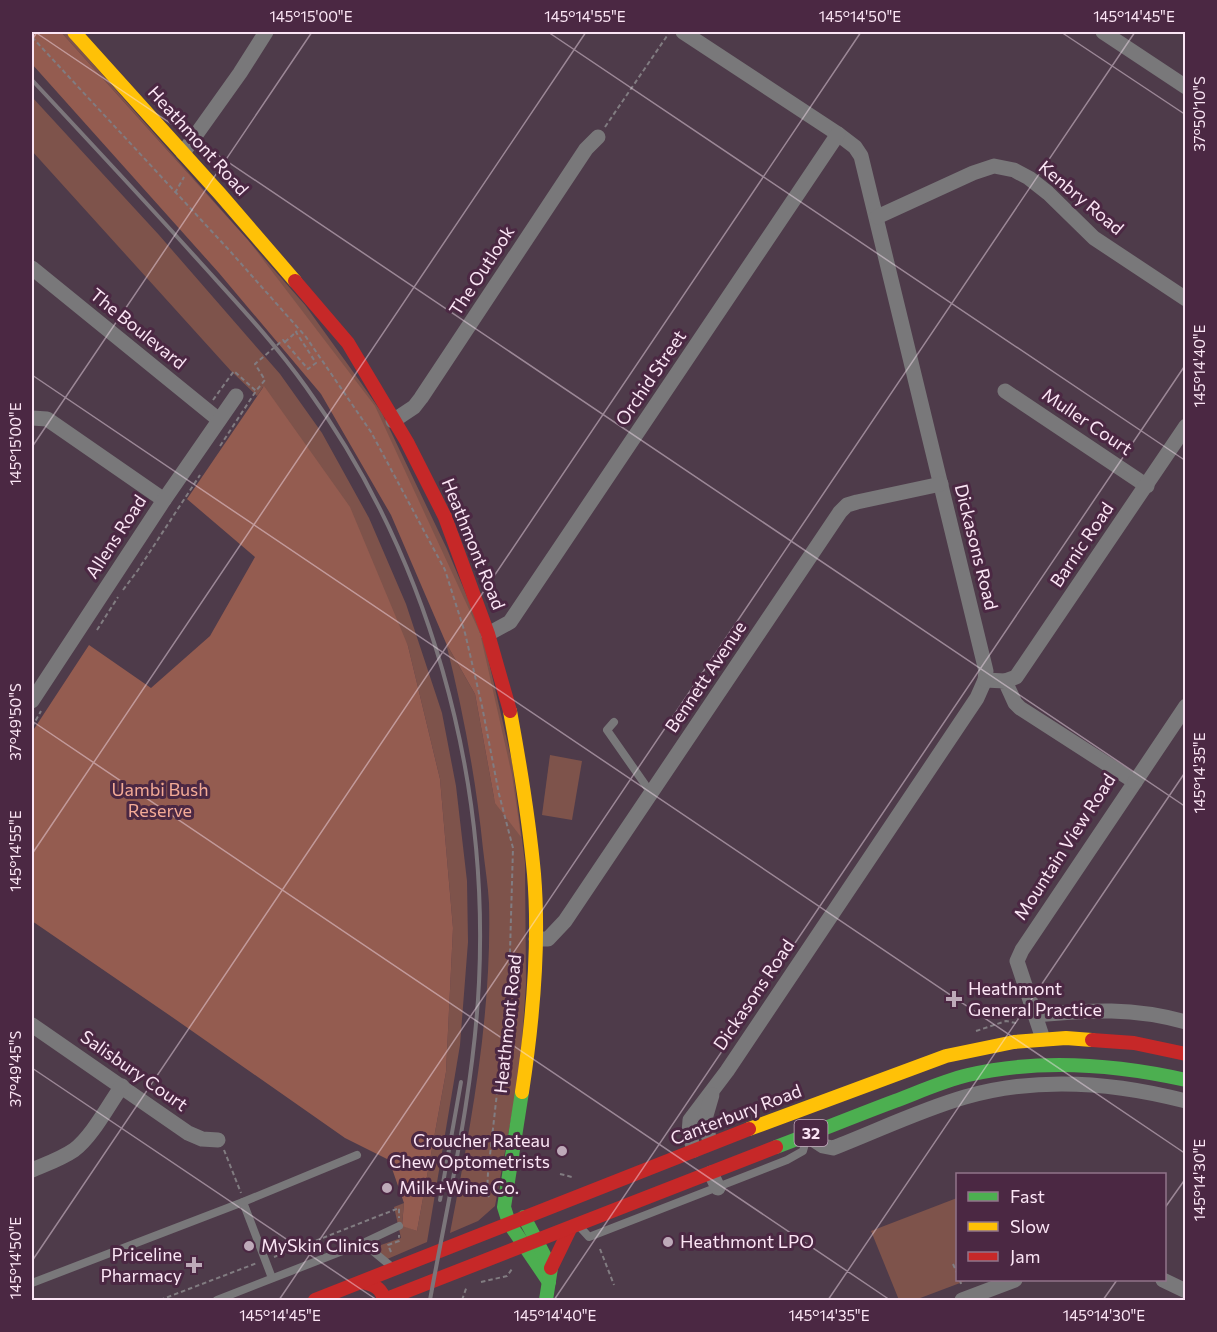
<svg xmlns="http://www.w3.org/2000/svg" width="1217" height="1332" viewBox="0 0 1217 1332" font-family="Commissioner,sans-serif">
<rect width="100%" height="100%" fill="#4e3b4a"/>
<g fill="#7e534b">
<path d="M 61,32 L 65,32 L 305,305 L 359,380 L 382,413 L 447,549 L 482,632 L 512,762 L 525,863 L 526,984 L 520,1070 L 495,1206 L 478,1221 L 450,1233 C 471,1125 492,1014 489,903 C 488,885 485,867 483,849 C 476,779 463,711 446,643 L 475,694 L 495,803 L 480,633 L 248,240 Z"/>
<path d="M 32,97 L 159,235 L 280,374 L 322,433 L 369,518 L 406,604 L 442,713 L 456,786 L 467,881 L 468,942 L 460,1045 L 427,1242 L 385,1260 L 380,1252 L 381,1245 L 401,1238 L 394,1207 L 404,1203 L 402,1225 L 417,1231 L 446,1072 L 453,928 L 440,779 L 408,646 L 263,387 L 257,396 L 231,371 L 32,151 Z"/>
<path d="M 550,755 L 582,761 L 572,820 L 542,815 Z"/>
<path d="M 957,1198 L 958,1280 L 968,1280 L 915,1300 L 899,1300 L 871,1231 Z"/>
</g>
<g fill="#945c50">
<path d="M 32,32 L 61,32 L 248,240 L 375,406 L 480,633 L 512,775 L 521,837 L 495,803 L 475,694 L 446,643 L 391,515 L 321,394 L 219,273 L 32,64 Z"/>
<path d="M 264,386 L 350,507 L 408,646 L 440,779 L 453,928 L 446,1072 L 417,1231 L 402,1226 L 404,1203 L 389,1160 L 345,1138 L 172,1017 L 32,921 L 32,732 L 89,645 L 151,688 L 210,636 L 255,557 L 187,499 Z"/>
</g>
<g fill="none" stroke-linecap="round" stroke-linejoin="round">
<g stroke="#817c81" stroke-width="2" stroke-dasharray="4.5 3" stroke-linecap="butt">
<path d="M 32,37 L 229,250 L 306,337 L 371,432 L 445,570 L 465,633 L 482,706 L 499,794 L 513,848 L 509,986 L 488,1173 L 487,1193 L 489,1197"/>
<path d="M 605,127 L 669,33"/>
<path d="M 175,193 L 184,177"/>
<path d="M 285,342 L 296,332"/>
<path d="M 213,400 L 234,371 L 256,391 L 265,380 L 255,364 L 283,340 L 308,369 L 316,363 L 296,332 L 299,329"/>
<path d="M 220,446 L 256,391"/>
<path d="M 123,590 L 138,570 L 200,475"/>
<path d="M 97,630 L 118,597"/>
<path d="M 32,727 L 41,711"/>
<path d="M 976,1031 L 1006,1021 L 1016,1023"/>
<path d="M 224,1150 L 241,1193"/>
<path d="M 560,1174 L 572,1177 L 573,1179"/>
<path d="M 600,1249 L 614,1285"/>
<path d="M 391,1252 L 388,1245 L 399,1241 L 399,1235"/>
<path d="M 274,1257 L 399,1208 L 399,1218"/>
<path d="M 953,1264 L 958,1275"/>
<path d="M 960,1280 L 961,1284"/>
<path d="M 481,1282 L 507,1276 L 512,1269"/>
<path d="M 160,1300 L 257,1263"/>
<path d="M 462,1300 L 467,1286"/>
</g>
<g stroke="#79787a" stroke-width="8">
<path d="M 614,722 L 607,730 L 651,793"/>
<path d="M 243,1202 L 272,1278"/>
<path d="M 579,1226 L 589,1237 L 787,1160 L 803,1151 L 806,1140"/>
<path d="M 363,1243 L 392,1267"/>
<path d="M 32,1283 L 243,1202 L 357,1155"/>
<path d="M 217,1300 L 363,1243 L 399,1226"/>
</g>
<g stroke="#79787a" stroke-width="15">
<path d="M 683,32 L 838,134 L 855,147 L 861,156 L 986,671 L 985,680 L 977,698 L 727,1071 L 690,1120 L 689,1133 L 694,1150"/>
<path d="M 1103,32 L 1186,87"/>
<path d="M 183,153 L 240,73 L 266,32"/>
<path d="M 877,217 L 973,173 L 994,166 L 1014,170 L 1029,178 L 1048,193 L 1094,238 L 1186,299"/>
<path d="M 32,268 L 219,420"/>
<path d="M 1005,391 L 1147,486"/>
<path d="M 32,418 L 47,419 L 164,500"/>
<path d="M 393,421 L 414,407 L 421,398 L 586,149 L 598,137"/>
<path d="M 488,634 L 510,622 L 838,134"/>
<path d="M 985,680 L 1005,681 L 1015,703 L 1020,708 L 1135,782 L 1022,950 L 1017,961 L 1043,1039"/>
<path d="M 1005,681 L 1016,677 L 1186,426"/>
<path d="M 32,701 L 164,500 L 236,396"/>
<path d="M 1135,782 L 1186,706"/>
<path d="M 536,939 L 548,939 L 565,921 L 840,512 L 847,505 L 857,502 L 941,484"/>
<path d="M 1036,1015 C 1091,1010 1132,1007 1186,1022"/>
<path d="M 32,1025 L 188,1133 L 202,1139 L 218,1140"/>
<path d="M 806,1135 L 823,1146 L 833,1148 C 877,1131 920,1110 965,1097 C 1038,1076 1113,1082 1186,1101"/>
<path d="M 710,1143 L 705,1119 L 712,1095"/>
<path d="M 32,1170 C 46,1164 61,1159 74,1150 C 92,1137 109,1104 122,1086"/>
<path d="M 711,1173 L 718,1188"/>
<path d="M 1163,1280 L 1186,1291"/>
<path d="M 962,1300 L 1015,1280"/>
</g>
<g stroke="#4caf50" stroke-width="14">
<path d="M 522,1092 L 504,1207 L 509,1223 L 549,1282"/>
<path d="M 776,1147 C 816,1132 855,1116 895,1101 C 919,1092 943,1081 968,1075 C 1041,1058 1114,1064 1186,1080"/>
<path d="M 524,1217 L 551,1268 L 546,1300"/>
</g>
<g stroke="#ffc107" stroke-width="14">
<path d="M 74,32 L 220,194 L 295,281"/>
<path d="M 510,711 C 520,765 529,819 534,874 C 540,946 533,1020 522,1092"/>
<path d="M 749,1129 L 946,1056 L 1014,1042 L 1066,1038 L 1092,1040"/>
</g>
<g stroke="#c62828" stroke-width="14">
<path d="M 295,281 L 348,343 L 407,442 L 445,517 L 488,634 L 510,711"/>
<path d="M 1092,1040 L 1134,1043 L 1186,1054"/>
<path d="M 551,1268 L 570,1229"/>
<path d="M 362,1282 C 373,1284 382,1288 384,1300 L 776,1147"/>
<path d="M 315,1300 L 749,1129"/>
</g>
<g stroke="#7c767b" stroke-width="4">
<path d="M 32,80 C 88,140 144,200 199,261 C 236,302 274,342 306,387 C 429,557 489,773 479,982 C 474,1089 449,1195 430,1300"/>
<path d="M 440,1200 L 461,1082"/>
</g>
</g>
<path fill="none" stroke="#fbe5f5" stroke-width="1.5" stroke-opacity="0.45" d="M 35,32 L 1186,807M 548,32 L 1186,461M 1061,32 L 1186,115M 32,40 L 37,32M 32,375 L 1186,1154M 32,447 L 312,32M 32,721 L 890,1300M 32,854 L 586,32M 32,1068 L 377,1300M 1164,1209 L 1186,1178M 32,1261 L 861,32M 279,1300 L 1135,32M 554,1300 L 1186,364M 828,1300 L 1186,771M 1103,1300 L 1117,1280"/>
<g fill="#beaab9" stroke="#4b2843" stroke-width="2">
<path d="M951 990h6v6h6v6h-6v6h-6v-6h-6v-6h6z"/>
<circle cx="562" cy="1151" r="6"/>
<circle cx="387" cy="1188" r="6"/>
<circle cx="668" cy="1242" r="6"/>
<circle cx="249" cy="1246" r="6"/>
<path d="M191 1256h6v6h6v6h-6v6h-6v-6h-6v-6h6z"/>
</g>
<g text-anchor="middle" stroke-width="6" stroke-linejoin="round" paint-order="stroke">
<rect fill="#4b2843" stroke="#c6acc0" stroke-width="1.5" x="794.5" y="1120" width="33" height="26" rx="4.5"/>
<g font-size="16" font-weight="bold" fill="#fbe5f5">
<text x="811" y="1139">32</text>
</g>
<g font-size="18" fill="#fbe5f5" stroke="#4b2843">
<text transform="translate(198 141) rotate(48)" y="6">Heathmont Road</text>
<text transform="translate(1081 198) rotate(40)" y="6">Kenbry Road</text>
<text transform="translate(482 271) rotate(-57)" y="6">The Outlook</text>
<text transform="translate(138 329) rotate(39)" y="6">The Boulevard</text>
<text transform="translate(651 378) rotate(-56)" y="6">Orchid Street</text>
<text transform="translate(1087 422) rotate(34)" y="6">Muller Court</text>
<text transform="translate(116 537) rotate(-57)" y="6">Allens Road</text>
<text transform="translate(473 544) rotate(68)" y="6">Heathmont Road</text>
<text transform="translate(1082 545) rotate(-56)" y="6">Barnic Road</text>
<text transform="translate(976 547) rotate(76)" y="6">Dickasons Road</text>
<text transform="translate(706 677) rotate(-56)" y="6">Bennett Avenue</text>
<text transform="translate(1065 847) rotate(-57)" y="6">Mountain View Road</text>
<text transform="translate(754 995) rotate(-56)" y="6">Dickasons Road</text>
<text transform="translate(508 1024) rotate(-84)" y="6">Heathmont Road</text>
<text transform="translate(134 1071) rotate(35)" y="6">Salisbury Court</text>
<text transform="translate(736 1115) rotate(-21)" y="6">Canterbury Road</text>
</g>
<g font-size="18" fill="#f3aa96" stroke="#4b2843">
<text x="160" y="796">Uambi Bush<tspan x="160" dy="21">Reserve</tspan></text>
</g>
<g font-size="18" fill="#fbe5f5" stroke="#4b2843" text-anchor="start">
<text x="968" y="995">Heathmont<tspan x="968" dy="21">General Practice</tspan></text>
<text x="550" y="1147" text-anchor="end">Croucher Rateau<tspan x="550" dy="21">Chew Optometrists</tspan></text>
<text x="399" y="1194">Milk+Wine Co.</text>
<text x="680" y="1248">Heathmont LPO</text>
<text x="261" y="1252">MySkin Clinics</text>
<text x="182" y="1261" text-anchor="end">Priceline<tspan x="182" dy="21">Pharmacy</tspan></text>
</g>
</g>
<rect width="1217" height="1332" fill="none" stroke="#4b2843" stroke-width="66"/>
<rect x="956" y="1173" width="210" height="108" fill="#4b2843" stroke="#91748a" stroke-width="1.5"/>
<rect x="968" y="1192" width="30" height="9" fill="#4caf50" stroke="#91748a" stroke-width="1.5"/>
<text x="1010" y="1203" font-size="18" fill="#fbe5f5">Fast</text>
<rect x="968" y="1222" width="30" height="9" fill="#ffc107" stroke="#91748a" stroke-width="1.5"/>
<text x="1010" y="1233" font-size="18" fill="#fbe5f5">Slow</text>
<rect x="968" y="1252" width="30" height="9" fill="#c62828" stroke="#91748a" stroke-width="1.5"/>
<text x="1010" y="1263" font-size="18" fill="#fbe5f5">Jam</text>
<rect x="33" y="33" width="1151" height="1266" fill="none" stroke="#fbe5f5" stroke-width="2"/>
<g font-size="15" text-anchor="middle" fill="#fbe5f5">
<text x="311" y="22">145°15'00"E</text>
<text x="585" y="22">145°14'55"E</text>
<text x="860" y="22">145°14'50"E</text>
<text x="1134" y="22">145°14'45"E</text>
<text transform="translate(1200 114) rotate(-90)" y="5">37°50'10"S</text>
<text transform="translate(1200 366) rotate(-90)" y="5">145°14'40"E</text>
<text transform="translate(16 444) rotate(-90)" y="5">145°15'00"E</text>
<text transform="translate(16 722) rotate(-90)" y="5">37°49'50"S</text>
<text transform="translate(1200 773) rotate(-90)" y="5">145°14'35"E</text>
<text transform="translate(16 851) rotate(-90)" y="5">145°14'55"E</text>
<text transform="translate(16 1069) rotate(-90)" y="5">37°49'45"S</text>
<text transform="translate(1200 1180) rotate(-90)" y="5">145°14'30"E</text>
<text transform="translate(16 1258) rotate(-90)" y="5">145°14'50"E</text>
<text x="280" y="1321">145°14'45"E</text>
<text x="555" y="1321">145°14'40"E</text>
<text x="829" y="1321">145°14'35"E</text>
<text x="1104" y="1321">145°14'30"E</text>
</g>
</svg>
